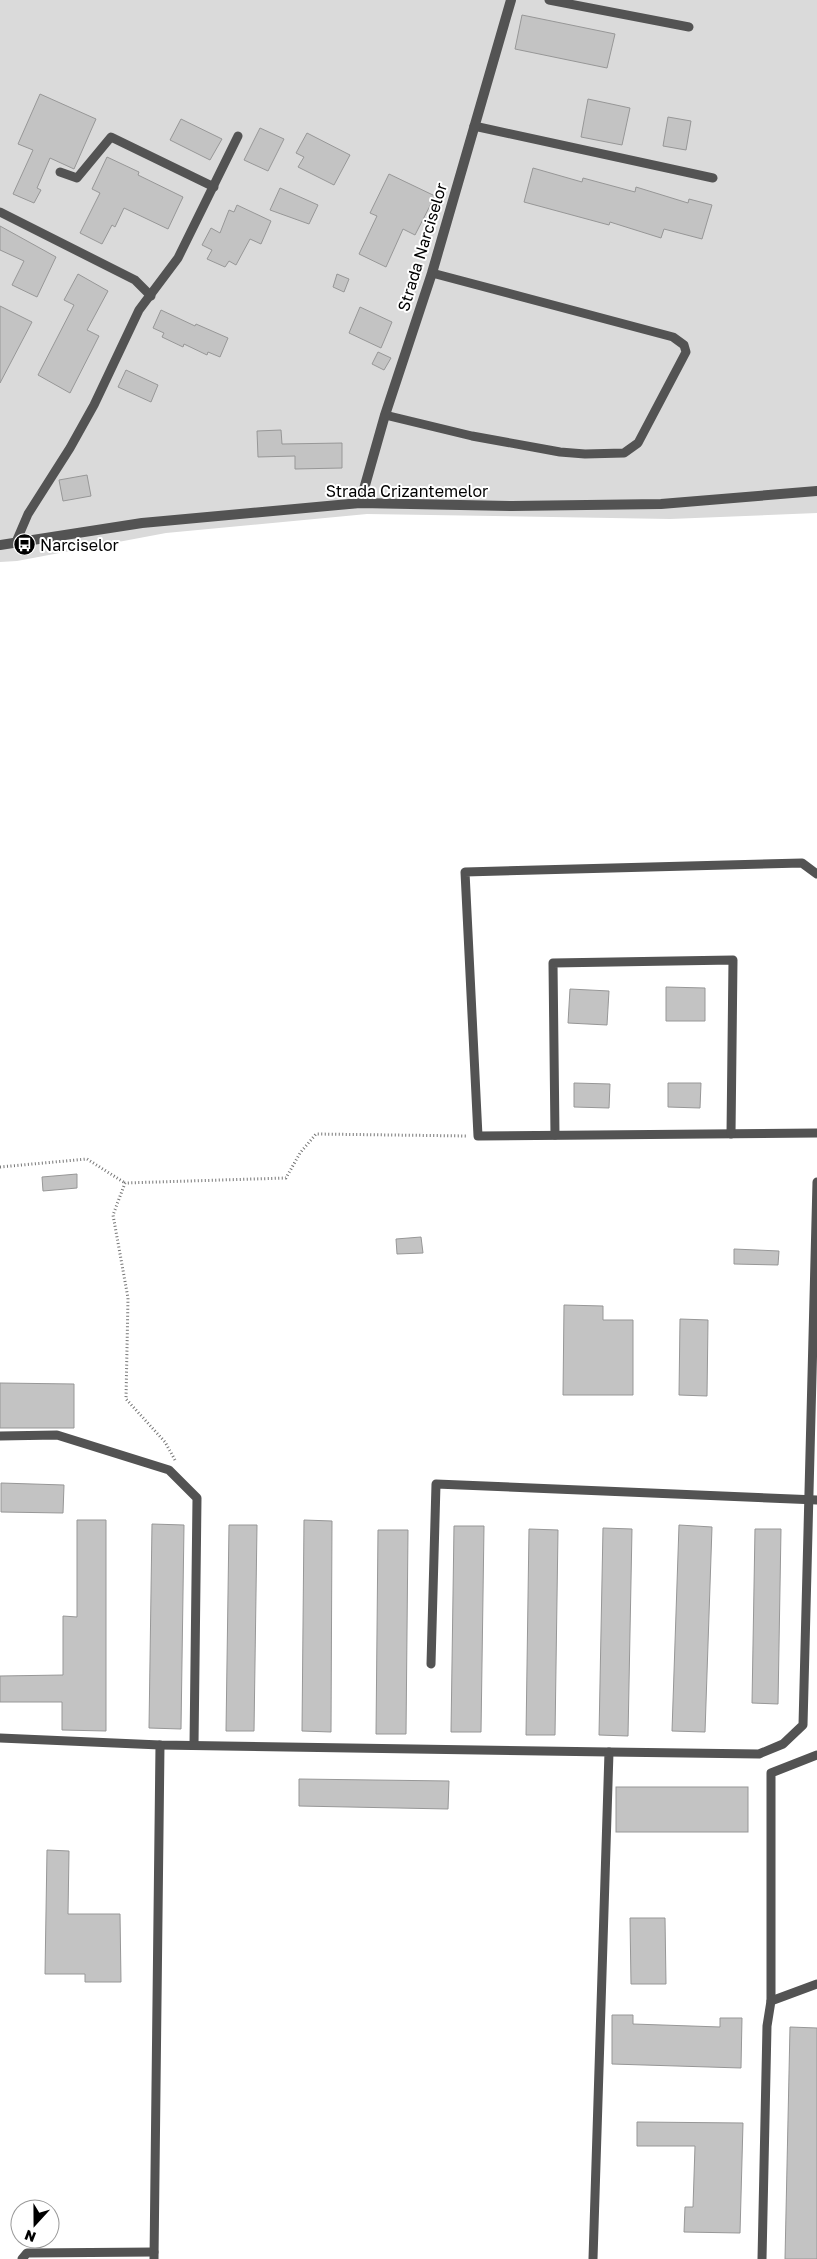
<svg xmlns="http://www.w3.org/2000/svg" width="817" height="2259" viewBox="0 0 817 2259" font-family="'Golos Text',sans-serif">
<rect width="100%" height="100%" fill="#fff"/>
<path fill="#dadada" d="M 0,0 L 817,0 L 817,513 L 670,519 L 367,514 L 166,533 L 17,561 L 0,562 Z"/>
<g fill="#c3c3c3" stroke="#979797">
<path d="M 522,15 L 615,34 L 607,68 L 515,49 Z"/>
<path d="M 40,94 L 96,119 L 74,169 L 50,158 L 37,188 L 41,190 L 34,203 L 13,194 L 33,150 L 18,144 Z"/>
<path d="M 588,99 L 630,108 L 622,145 L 581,137 Z"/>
<path d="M 668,117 L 691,121 L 686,150 L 663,146 Z"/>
<path d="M 181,119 L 222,139 L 210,160 L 170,140 Z"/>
<path d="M 260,128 L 284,139 L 268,171 L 244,160 Z"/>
<path d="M 307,133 L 350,155 L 334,185 L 298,167 L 304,157 L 296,153 Z"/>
<path d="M 107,157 L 139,172 L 138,175 L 183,197 L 168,229 L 124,208 L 115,227 L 112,225 L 102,244 L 80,233 L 100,193 L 92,189 Z"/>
<path d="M 533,168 L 582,182 L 583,178 L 635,192 L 636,187 L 688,203 L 689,199 L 712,205 L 702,239 L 664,229 L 661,238 L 610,222 L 609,225 L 524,202 Z"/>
<path d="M 389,174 L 435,196 L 415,235 L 403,229 L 386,267 L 359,254 L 377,216 L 370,213 Z"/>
<path d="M 280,188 L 318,205 L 309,224 L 270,210 Z"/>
<path d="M 237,205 L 271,221 L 261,244 L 250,239 L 236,265 L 229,261 L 225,267 L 207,259 L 212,250 L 202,245 L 211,228 L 220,233 L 229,210 L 234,212 Z"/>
<path d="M 0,226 L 56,257 L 37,297 L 12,285 L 24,261 L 0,250 Z"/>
<path d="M 78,274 L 108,291 L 87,330 L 99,336 L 70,393 L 38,375 L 74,305 L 64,300 Z"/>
<path d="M 337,274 L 349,279 L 344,292 L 333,287 Z"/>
<path d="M 0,306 L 32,322 L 0,383 Z"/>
<path d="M 360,307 L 392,322 L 381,348 L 349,333 Z"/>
<path d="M 161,310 L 195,326 L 196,324 L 228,338 L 220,357 L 208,352 L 207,355 L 184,344 L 183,347 L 162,337 L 164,333 L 153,328 Z"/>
<path d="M 378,352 L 391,358 L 384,370 L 372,364 Z"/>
<path d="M 126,370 L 158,385 L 151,402 L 118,387 Z"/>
<path d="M 281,430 L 282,444 L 342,443 L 342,468 L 295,469 L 295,456 L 258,457 L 257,431 Z"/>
<path d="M 87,475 L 91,496 L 63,501 L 59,480 Z"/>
<path d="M 666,987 L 705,988 L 705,1021 L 666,1021 Z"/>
<path d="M 570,989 L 609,991 L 607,1025 L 568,1023 Z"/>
<path d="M 574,1083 L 610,1084 L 609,1108 L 574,1107 Z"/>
<path d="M 668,1083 L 701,1083 L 700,1108 L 668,1107 Z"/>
<path d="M 77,1174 L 77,1188 L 43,1191 L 42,1177 Z"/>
<path d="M 421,1237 L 423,1253 L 397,1254 L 396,1239 Z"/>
<path d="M 734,1249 L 779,1251 L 778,1265 L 734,1264 Z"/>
<path d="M 564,1305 L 603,1306 L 603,1320 L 633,1320 L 633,1395 L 563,1395 Z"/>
<path d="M 680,1319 L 708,1320 L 707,1396 L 679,1395 Z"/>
<path d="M 0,1383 L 74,1384 L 74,1428 L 0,1428 Z"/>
<path d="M 1,1483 L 64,1485 L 63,1513 L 1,1512 Z"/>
<path d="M 77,1520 L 106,1520 L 106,1731 L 62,1730 L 62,1702 L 0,1702 L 0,1676 L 63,1675 L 63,1616 L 77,1617 Z"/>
<path d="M 304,1520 L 332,1521 L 331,1732 L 302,1731 Z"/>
<path d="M 152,1524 L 184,1525 L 181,1729 L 149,1728 Z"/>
<path d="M 229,1525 L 257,1525 L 254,1731 L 226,1731 Z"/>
<path d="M 679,1525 L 712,1527 L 705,1732 L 672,1731 Z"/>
<path d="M 454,1526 L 484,1526 L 481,1732 L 451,1732 Z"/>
<path d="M 603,1528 L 632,1529 L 628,1736 L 599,1735 Z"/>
<path d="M 529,1529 L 558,1530 L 555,1735 L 526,1735 Z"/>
<path d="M 755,1529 L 781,1529 L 778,1704 L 752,1703 Z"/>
<path d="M 378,1530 L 408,1530 L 406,1734 L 376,1734 Z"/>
<path d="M 299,1779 L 449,1781 L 448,1809 L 299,1806 Z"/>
<rect x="616" y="1787" width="132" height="45"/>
<path d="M 47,1850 L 69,1851 L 68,1914 L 120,1914 L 121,1982 L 85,1982 L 85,1974 L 45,1974 Z"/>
<path d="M 630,1918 L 665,1918 L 666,1984 L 631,1984 Z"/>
<path d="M 612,2015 L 633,2015 L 633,2024 L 720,2027 L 720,2018 L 742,2018 L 741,2068 L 612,2064 Z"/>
<path d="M 790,2027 L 817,2028 L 817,2259 L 785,2259 Z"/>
<path d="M 637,2122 L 743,2123 L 740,2233 L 684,2232 L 685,2207 L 693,2207 L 695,2146 L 637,2146 Z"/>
</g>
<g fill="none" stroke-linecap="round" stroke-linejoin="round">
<g stroke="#757575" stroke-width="3" stroke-dasharray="1 2.5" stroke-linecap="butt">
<path d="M 0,1167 L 87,1159 L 125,1183"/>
<path d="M 175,1460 L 165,1442 L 126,1399 L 128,1298 L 113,1215 L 125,1183 L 286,1178 L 300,1153 L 316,1134 L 468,1136"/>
</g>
<g stroke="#535353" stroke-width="9">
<path d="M 549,0 L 689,27"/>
<path d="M 474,126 L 713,178"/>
<path d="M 60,172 L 77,178 L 111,137 L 214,187"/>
<path d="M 0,212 L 135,280 L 151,296"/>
<path d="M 385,415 L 472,436 L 560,452 L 585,454 L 624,453 L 638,443 L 686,352 L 684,345 L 673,337 L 432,273"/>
<path d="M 16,542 L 28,514 L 70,448 L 94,405 L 139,310 L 178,258 L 238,136"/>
<path d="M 817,874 L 802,863 L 465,872 L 478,1136 L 817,1133"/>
<path d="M 555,1135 L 553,963 L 733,960 L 731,1134"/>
<path d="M 0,1436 L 57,1435 L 169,1470 L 197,1498 L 194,1745"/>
<path d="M 431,1664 L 436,1484 L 817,1500"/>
<path d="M 0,1738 L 160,1745 L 609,1752 L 593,2259"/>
<path d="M 609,1752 L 759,1754 L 783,1744 L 803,1725 L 817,1182"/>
<path d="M 771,2001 L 771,1773 L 817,1755"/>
<path d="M 22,2259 L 27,2253 L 154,2252"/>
<path d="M 154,2259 L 160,1745"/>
<path d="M 762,2259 L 767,2026 L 771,2001 L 817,1984"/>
</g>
<path stroke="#535353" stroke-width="10" d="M 360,503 L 385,415 L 432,273 L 511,0"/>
<path stroke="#535353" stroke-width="10" d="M 0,545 L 142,523 L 360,503 L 512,506 L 661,504 L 817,491"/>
</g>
<defs>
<symbol id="bus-disc" viewBox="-11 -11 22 22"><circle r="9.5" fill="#000" stroke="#fff"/><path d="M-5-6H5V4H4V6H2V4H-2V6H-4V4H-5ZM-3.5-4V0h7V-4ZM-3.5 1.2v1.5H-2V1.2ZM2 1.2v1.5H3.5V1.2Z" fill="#fff"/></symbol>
</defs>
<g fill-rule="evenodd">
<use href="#bus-disc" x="12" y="532" width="25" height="25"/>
</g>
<g text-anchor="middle" stroke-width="4" stroke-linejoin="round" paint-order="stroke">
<g font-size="16" fill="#000" stroke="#fff">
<text transform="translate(422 247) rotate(-73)" y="6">Strada Narciselor</text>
<text x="407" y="497">Strada Crizantemelor</text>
</g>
<g font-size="16" fill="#000" stroke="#fff" text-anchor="start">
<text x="40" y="551">Narciselor</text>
</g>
</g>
<g transform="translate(35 2224) rotate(201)"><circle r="24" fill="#ffffff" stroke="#999999"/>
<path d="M0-4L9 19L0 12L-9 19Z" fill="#000000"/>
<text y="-8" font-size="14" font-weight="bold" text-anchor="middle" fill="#000000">N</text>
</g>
</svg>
